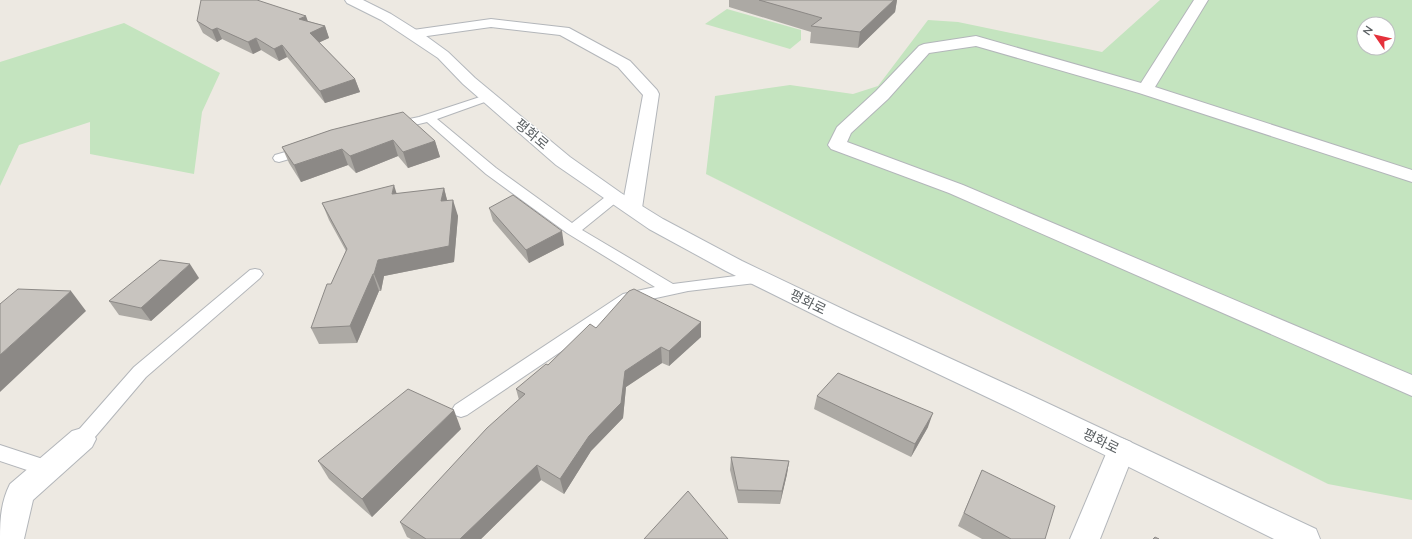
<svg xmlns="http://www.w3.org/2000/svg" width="1412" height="539" viewBox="0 0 1412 539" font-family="Lato,'Noto Sans KR',sans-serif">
<rect width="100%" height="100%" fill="#ede9e2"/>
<g fill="#c4e4bf" fill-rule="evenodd">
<path d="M 1160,0 L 1412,0 L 1412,500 L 1328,484 L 706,174 L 715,96 L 790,85 L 853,94 L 878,86 L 928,20 L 958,22 L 1102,52 ZM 1364,24 L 1388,24 L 1388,48 L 1364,48 Z"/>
<path d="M 727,9 L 801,30 L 801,40 L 790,49 L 705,24 Z"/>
<path d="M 124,23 L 220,73 L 202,112 L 194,174 L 90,154 L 90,122 L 19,145 L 0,186 L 0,62 Z"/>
</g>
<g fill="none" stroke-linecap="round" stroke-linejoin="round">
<defs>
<g id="service">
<path d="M 489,94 L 493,95 L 495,97 L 493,99 L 437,119 L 496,168 L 572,223 L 609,194 L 614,193 L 619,194 L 621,197 L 619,200 L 582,230 L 673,284 L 759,273 L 764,274 L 767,278 L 764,282 L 688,291 L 633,303 L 467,415 L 461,417 L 455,415 L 452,410 L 455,405 L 623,294 L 655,287 L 567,233 L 486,174 L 427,122 L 394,130 L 390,129 L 388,126 L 390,123 L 419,117 Z"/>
<path d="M 306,146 L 310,147 L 312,150 L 310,153 L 279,162 L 275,161 L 273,158 L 275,155 Z"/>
<path d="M 255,269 L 260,270 L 263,274 L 260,278 L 146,377 L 89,444 L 82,447 L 75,444 L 73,439 L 75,434 L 134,367 L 250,270 Z"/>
<path d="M 0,445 L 55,463 L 58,469 L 55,475 L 48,477 L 0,461 Z"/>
</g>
<g id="minor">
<path d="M 1194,0 L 1208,0 L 1155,87 L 1412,170 L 1412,182 L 1139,93 L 976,46 L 929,53 L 888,99 L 851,133 L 847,142 L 963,185 L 1412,375 L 1412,396 L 949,193 L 831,149 L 828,145 L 837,127 L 876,91 L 919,46 L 924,44 L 976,36 L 1141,83 Z"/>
<path d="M 491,19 L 569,28 L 630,61 L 657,90 L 659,94 L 642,208 L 639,212 L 632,214 L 625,212 L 622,208 L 643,95 L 618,67 L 560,35 L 491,27 L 413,38 L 408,37 L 406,34 L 408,31 L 413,30 Z"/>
<path d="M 82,428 L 92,431 L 96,439 L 92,447 L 33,500 L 24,539 L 0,539 C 0,519 1,502 10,484 L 72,431 Z"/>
<path d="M 1121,438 L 1131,442 L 1135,450 L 1100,539 L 1070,539 L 1111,442 Z"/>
</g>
<path id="secondary" d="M 345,0 L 363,0 L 391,14 L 426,36 L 448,52 L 475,78 L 570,157 L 621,193 L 663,219 L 742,261 L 851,313 L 1028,394 L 1316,529 L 1320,539 L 1274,539 L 1010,408 L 835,325 L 726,271 L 649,229 L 556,165 L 463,84 L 438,58 L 381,20 L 347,3 Z"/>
</defs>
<use href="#service" stroke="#b3b6ba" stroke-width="2"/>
<use href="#minor" stroke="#b3b6ba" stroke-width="2"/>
<use href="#secondary" stroke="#b4b8bd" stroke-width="2"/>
<use href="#service" fill="#fff" fill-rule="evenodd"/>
<use href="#minor" fill="#fff" fill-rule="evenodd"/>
<use href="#secondary" fill="#fff" fill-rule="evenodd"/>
</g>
<g fill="#aca9a4">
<path d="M 729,0 L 897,0 L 895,12 L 858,48 L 810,43 L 811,32 L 729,7 Z"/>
<path d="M 197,21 L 308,21 L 325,26 L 329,38 L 319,42 L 355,79 L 360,92 L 325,103 L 287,57 L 279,61 L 261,50 L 253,54 L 222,39 L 217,42 L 203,33 Z"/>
<path d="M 331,130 L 435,141 L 440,157 L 408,168 L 398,156 L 356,173 L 348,165 L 301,182 L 289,163 L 282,147 Z"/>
<path d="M 444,188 L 447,200 L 458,216 L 454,262 L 384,276 L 381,291 L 379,291 L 357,343 L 319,344 L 311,328 L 346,251 L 329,220 L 322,203 Z"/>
<path d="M 489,208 L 564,245 L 529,263 L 493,221 Z"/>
<path d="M 199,278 L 151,321 L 119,315 L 109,301 Z"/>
<path d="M 701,322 L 701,337 L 669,366 L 662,363 L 626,387 L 623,418 L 591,451 L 564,494 L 541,480 L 481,539 L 411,539 L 407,537 L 400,522 L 519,400 L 516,389 L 596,328 Z"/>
<path d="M 817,396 L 928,427 L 911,457 L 814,409 Z"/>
<path d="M 461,429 L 372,517 L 329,479 L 318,461 Z"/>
<path d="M 731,457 L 789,461 L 787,474 L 780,504 L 738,503 L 730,470 Z"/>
<path d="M 982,470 L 1045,539 L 982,539 L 958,526 Z"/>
</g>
<g fill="#8c8986">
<path d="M 894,0 L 897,0 L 895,12 L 858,48 L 860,32 Z"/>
<path d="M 306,16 L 310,27 L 299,19 Z"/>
<path d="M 325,26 L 329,38 L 314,45 L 310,33 Z"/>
<path d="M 217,28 L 222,39 L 217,42 L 212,30 Z"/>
<path d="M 256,38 L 261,50 L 253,54 L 248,42 Z"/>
<path d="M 282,45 L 287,57 L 279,61 L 274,49 Z"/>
<path d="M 355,79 L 360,92 L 325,103 L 320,91 Z"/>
<path d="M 393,140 L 398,156 L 356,173 L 350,156 Z"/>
<path d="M 435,141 L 440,157 L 408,168 L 403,152 Z"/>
<path d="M 342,149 L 348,165 L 301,182 L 294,165 Z"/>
<path d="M 394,185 L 399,201 L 392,194 Z"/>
<path d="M 444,188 L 448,204 L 441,201 Z"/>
<path d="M 453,200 L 458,216 L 454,262 L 384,276 L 381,291 L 374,274 L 378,260 Z"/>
<path d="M 562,231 L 564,245 L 529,263 L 526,250 Z"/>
<path d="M 190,264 L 199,278 L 151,321 L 141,308 Z"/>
<path d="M 373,274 L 379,291 L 357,343 L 350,326 Z"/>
<path d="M 71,291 L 86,311 L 0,392 L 0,355 Z"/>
<path d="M 701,322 L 701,337 L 669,366 L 669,351 Z"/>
<path d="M 661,347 L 662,363 L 626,387 L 623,418 L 591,451 L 564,494 L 560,479 L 625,371 Z"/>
<path d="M 454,410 L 461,429 L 372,517 L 362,499 Z"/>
<path d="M 933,413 L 928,427 L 911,457 L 915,444 Z"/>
<path d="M 789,461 L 787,474 L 780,504 L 782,491 Z"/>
<path d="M 537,465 L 541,480 L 481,539 L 460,539 Z"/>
</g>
<g fill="#c8c4bf" stroke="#8c8986">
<path d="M 201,0 L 257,0 L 306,16 L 299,19 L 325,26 L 310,33 L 355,79 L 320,91 L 282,45 L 274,49 L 256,38 L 248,42 L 217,28 L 212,30 L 197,21 Z"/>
<path d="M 759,0 L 894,0 L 860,32 L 811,26 L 822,18 Z"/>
<path d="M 403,112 L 435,141 L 403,152 L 393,140 L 350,156 L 342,149 L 294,165 L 282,147 L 331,130 Z"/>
<path d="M 394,185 L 392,194 L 444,188 L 441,201 L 453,200 L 449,246 L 378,260 L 374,274 L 373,274 L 350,326 L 311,328 L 327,284 L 331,284 L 347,249 L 322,203 Z"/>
<path d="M 513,195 L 562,231 L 526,250 L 489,208 Z"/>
<path d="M 160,260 L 190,264 L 141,308 L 109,301 Z"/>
<path d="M 18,289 L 71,291 L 0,355 L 0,304 Z"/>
<path d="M 634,289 L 701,322 L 669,351 L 661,347 L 625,371 L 621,403 L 589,436 L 560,479 L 537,465 L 460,539 L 426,539 L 400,522 L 487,428 L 525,394 L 516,389 L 546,364 L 548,365 L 590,324 L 596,328 L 629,291 Z"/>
<path d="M 838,373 L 933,413 L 915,444 L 817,396 Z"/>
<path d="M 408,389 L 454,410 L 362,499 L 318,461 Z"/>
<path d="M 731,457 L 789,461 L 782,491 L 738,490 Z"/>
<path d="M 982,470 L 1055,506 L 1045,539 L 1011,539 L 964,513 Z"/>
<path d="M 688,491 L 728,539 L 644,539 Z"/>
<path d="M 1155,537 L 1159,539 L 1153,539 Z"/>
</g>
<g text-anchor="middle" stroke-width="3" stroke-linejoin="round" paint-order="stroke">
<g font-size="14" fill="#5b6063" stroke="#fff">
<text transform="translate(532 134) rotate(40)" y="5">평화로</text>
<text transform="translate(808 302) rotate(26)" y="5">평화로</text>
<text transform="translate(1101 441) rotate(26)" y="5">평화로</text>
</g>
</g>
<g transform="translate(1376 36) rotate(304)"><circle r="19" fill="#ffffff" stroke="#bdbfc1"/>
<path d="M0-3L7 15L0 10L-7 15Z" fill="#e5313b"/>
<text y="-6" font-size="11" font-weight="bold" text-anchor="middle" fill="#5b6063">N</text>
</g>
</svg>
